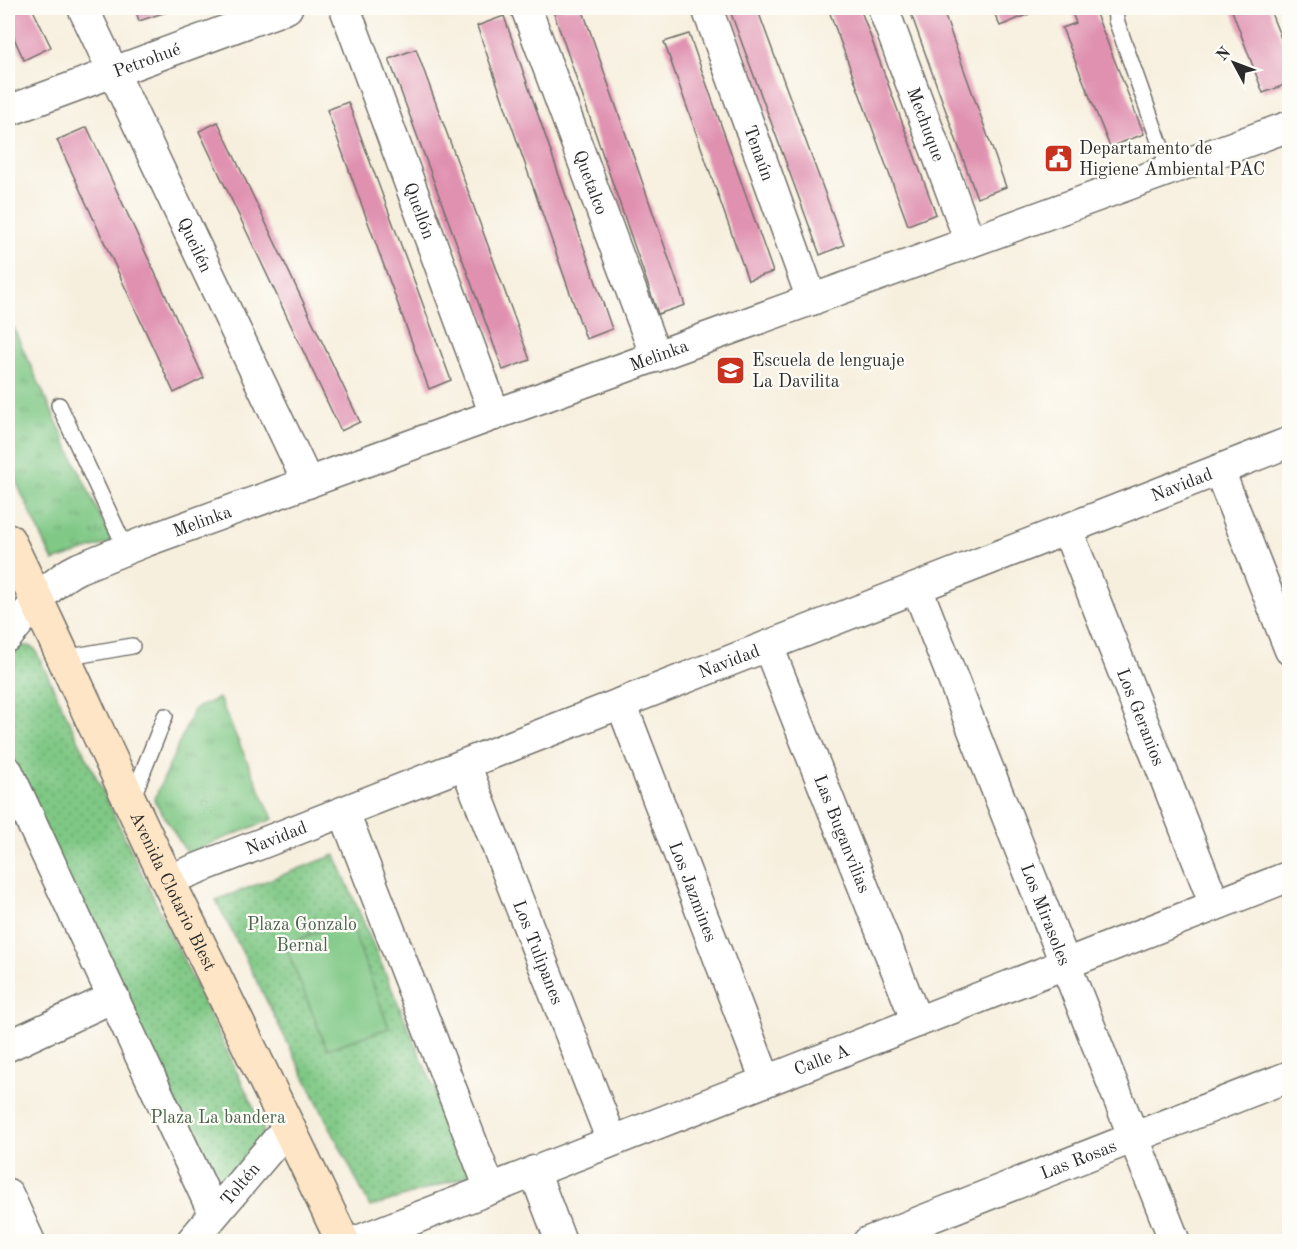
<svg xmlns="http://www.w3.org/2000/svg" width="1297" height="1249" viewBox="0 0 1297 1249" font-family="'Old Standard TT',serif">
<defs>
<pattern id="grass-tufts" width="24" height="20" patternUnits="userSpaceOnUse" patternTransform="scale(1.5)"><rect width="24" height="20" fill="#7fc885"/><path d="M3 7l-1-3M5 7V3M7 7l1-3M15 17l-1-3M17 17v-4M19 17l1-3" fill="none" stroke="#68a36d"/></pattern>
<pattern id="park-dots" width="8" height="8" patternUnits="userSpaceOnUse" patternTransform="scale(1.5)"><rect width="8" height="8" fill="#7fc885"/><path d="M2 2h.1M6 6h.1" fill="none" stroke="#68a36d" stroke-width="1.8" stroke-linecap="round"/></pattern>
</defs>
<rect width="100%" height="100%" fill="#fdfcf7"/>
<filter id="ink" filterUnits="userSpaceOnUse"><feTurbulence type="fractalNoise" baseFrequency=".0167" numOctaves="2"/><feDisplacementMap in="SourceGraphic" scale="12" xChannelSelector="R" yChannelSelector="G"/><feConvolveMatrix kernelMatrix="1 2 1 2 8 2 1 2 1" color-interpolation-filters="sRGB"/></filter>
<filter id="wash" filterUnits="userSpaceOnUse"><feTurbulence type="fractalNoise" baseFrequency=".008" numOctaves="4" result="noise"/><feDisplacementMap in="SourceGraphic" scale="24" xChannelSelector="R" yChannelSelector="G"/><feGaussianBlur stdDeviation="1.35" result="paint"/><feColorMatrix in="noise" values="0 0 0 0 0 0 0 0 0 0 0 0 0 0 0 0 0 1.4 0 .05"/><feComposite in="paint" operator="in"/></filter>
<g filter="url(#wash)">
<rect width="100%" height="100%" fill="#f7efde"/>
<g fill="url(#grass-tufts)" stroke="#557a58" stroke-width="1.5">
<path d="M 13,327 L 112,542 L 53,561 L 8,464 L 8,332 Z"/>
<path d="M 219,698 L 273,819 L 187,853 L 154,800 L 194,709 Z"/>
</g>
<g fill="url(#park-dots)" stroke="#557a58" stroke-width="1.5">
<path d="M 19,646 L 29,646 L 35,649 L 263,1127 L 263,1136 L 214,1192 L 8,758 L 8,655 L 13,649 Z"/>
<path d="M 335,855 L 471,1175 L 370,1207 L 216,900 Z"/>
</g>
<path fill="#7fc885" stroke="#557a58" stroke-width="1.5" d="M 349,919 L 389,1028 L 327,1049 L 285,945 Z"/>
<g id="blocks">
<g fill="#e091b0">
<path d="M 8,8 L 32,8 L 51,47 L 24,60 L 8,25 Z"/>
<path d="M 135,8 L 178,8 L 139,21 Z"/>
<path d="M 552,8 L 582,8 L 685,305 L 658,314 Z"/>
<path d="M 729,8 L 757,8 L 844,245 L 820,255 Z"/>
<path d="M 828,8 L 860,8 L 936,214 L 908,225 Z"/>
<path d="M 909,8 L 942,8 L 1006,187 L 977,198 Z"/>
<path d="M 992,8 L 1026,8 L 1029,14 L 1000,26 Z"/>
<path d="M 1070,8 L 1108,8 L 1109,9 L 1096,14 L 1144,134 L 1110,147 L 1062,28 L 1076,23 Z"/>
<path d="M 1231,8 L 1269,8 L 1290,61 L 1290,83 L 1263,93 Z"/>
<path d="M 504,16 L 612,329 L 586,339 L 477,26 Z"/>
<path d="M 689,34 L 773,272 L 748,280 L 664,42 Z"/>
<path d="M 416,49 L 530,360 L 503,370 L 389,59 Z"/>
<path d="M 348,102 L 451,380 L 429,389 L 327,110 Z"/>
<path d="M 218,122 L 360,422 L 341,431 L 199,131 Z"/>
<path d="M 87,127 L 204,378 L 174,393 L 57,140 Z"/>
</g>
</g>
</g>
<g filter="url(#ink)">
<use href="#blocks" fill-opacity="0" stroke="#72706a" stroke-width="1.5"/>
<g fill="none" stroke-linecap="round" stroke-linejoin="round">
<defs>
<g id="lane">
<path d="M 1115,8 L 1116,20 L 1169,169"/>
<path d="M 59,405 L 126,549"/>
<path d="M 64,658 L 132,646"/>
<path d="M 132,799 L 165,716"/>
</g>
<g id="street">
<path id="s1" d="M 83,8 L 308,483"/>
<path id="s2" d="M 345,8 L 495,415"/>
<path id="s3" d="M 526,8 L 656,357"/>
<path id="s4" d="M 707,8 L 812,300"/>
<path id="s5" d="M 883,8 L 970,242"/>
<path id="s6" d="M 8,111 L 287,8"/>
<path d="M 1219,470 L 1290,650"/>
<path id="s7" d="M 1067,529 L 1215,905"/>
<path id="s8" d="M 917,588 L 1175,1242"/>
<path id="s9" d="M 8,636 C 29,611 49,582 79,568 L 144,542 L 1290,126"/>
<path id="s10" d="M 768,646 L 917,1022"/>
<path id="s11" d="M 621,703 L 766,1081"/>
<path id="s12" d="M 465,764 L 612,1141"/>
<path d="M 8,772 L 214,1214"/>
<path d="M 344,812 L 490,1189"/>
<path id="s13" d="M 168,880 L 1290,442"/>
<path d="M 8,1046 L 114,997"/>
<path d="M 534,1171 L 561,1242"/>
<path d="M 8,1194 L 30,1242"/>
<path id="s14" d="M 191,1242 L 289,1126"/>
<path id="s15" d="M 355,1242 L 1290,876"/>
<path id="s16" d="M 868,1242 L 1290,1076"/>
</g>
<g id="secondary">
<path id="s17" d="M 8,540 C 63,653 113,768 168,881 C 227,1001 286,1121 343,1242"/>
</g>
</defs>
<use href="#lane" stroke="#72706a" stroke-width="18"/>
<use href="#street" stroke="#72706a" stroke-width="33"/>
<use href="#secondary" stroke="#72706a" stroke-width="36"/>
<use href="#lane" stroke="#fff" stroke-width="15"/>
<use href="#street" stroke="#fff" stroke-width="30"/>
<use href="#secondary" stroke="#fde5c5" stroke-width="33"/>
</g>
</g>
<defs>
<symbol id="civic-square" viewBox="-11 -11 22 22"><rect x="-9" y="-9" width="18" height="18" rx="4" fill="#c8321e" stroke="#fdfcf7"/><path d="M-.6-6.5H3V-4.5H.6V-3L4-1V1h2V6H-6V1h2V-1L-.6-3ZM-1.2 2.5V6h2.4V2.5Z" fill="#fff"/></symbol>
<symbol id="school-square" viewBox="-11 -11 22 22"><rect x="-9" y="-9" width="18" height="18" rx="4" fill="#c8321e" stroke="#fdfcf7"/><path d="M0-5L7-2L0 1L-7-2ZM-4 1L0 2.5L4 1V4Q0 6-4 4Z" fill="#fff"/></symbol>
</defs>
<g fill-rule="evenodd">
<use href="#civic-square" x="1042" y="142" width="33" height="33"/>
<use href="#school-square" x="714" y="354" width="33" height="33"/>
</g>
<g text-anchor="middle" stroke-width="4.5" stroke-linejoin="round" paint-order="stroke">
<g font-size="18" fill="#2b2b2b" stroke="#fdfcf7">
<text dy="6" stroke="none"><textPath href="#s6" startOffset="148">Petrohué</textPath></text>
<text dy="6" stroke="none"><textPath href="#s5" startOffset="124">Mechuque</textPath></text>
<text dy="6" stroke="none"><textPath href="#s4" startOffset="154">Tenaún</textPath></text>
<text dy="6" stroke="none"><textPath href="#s3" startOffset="186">Quetalco</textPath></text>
<text dy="6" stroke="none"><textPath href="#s2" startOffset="216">Quellón</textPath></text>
<text dy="6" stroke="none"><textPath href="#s1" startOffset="262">Queilén</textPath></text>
<text dy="6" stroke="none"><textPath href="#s9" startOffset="717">Melinka</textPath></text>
<text dy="6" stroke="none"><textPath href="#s13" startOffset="1088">Navidad</textPath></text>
<text dy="6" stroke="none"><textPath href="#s9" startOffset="231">Melinka</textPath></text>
<text dy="6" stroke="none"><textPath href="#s13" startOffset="602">Navidad</textPath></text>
<text dy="6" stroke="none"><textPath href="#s7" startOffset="202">Los Geranios</textPath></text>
<text dy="6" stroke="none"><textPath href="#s10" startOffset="202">Las Buganvilias</textPath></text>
<text dy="6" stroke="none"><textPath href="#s13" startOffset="116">Navidad</textPath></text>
<text dy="6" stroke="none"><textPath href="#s17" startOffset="388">Avenida Clotario Blest</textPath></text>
<text dy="6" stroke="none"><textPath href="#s11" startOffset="202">Los Jazmines</textPath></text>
<text dy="6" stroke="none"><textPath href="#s8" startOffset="351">Los Mirasoles</textPath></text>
<text dy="6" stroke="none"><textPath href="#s12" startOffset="202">Los Tulipanes</textPath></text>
<text dy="6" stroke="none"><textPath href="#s15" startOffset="501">Calle A</textPath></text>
<text dy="6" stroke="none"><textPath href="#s16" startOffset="226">Las Rosas</textPath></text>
<text dy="6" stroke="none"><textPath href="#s14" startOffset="76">Toltén</textPath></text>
</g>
<g font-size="18" fill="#2b2b2b" stroke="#fdfcf7" text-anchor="start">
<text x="1079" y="154">Departamento de<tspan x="1079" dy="21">Higiene Ambiental PAC</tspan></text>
<text x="752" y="366">Escuela de lenguaje<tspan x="752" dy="21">La Davilita</tspan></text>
</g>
<g font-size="18" fill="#48624a" stroke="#fdfcf7">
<text x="302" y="930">Plaza Gonzalo<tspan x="302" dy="21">Bernal</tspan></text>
<text x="218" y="1123">Plaza La bandera</text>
</g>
</g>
<rect width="1297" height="1249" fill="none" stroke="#fdfcf7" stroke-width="30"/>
<g transform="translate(1234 63) rotate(311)" stroke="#fdfcf7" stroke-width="4.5" paint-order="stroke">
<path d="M0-4.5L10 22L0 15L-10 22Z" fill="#2b2b2b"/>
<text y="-9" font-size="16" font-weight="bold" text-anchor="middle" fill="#2b2b2b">N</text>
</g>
</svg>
